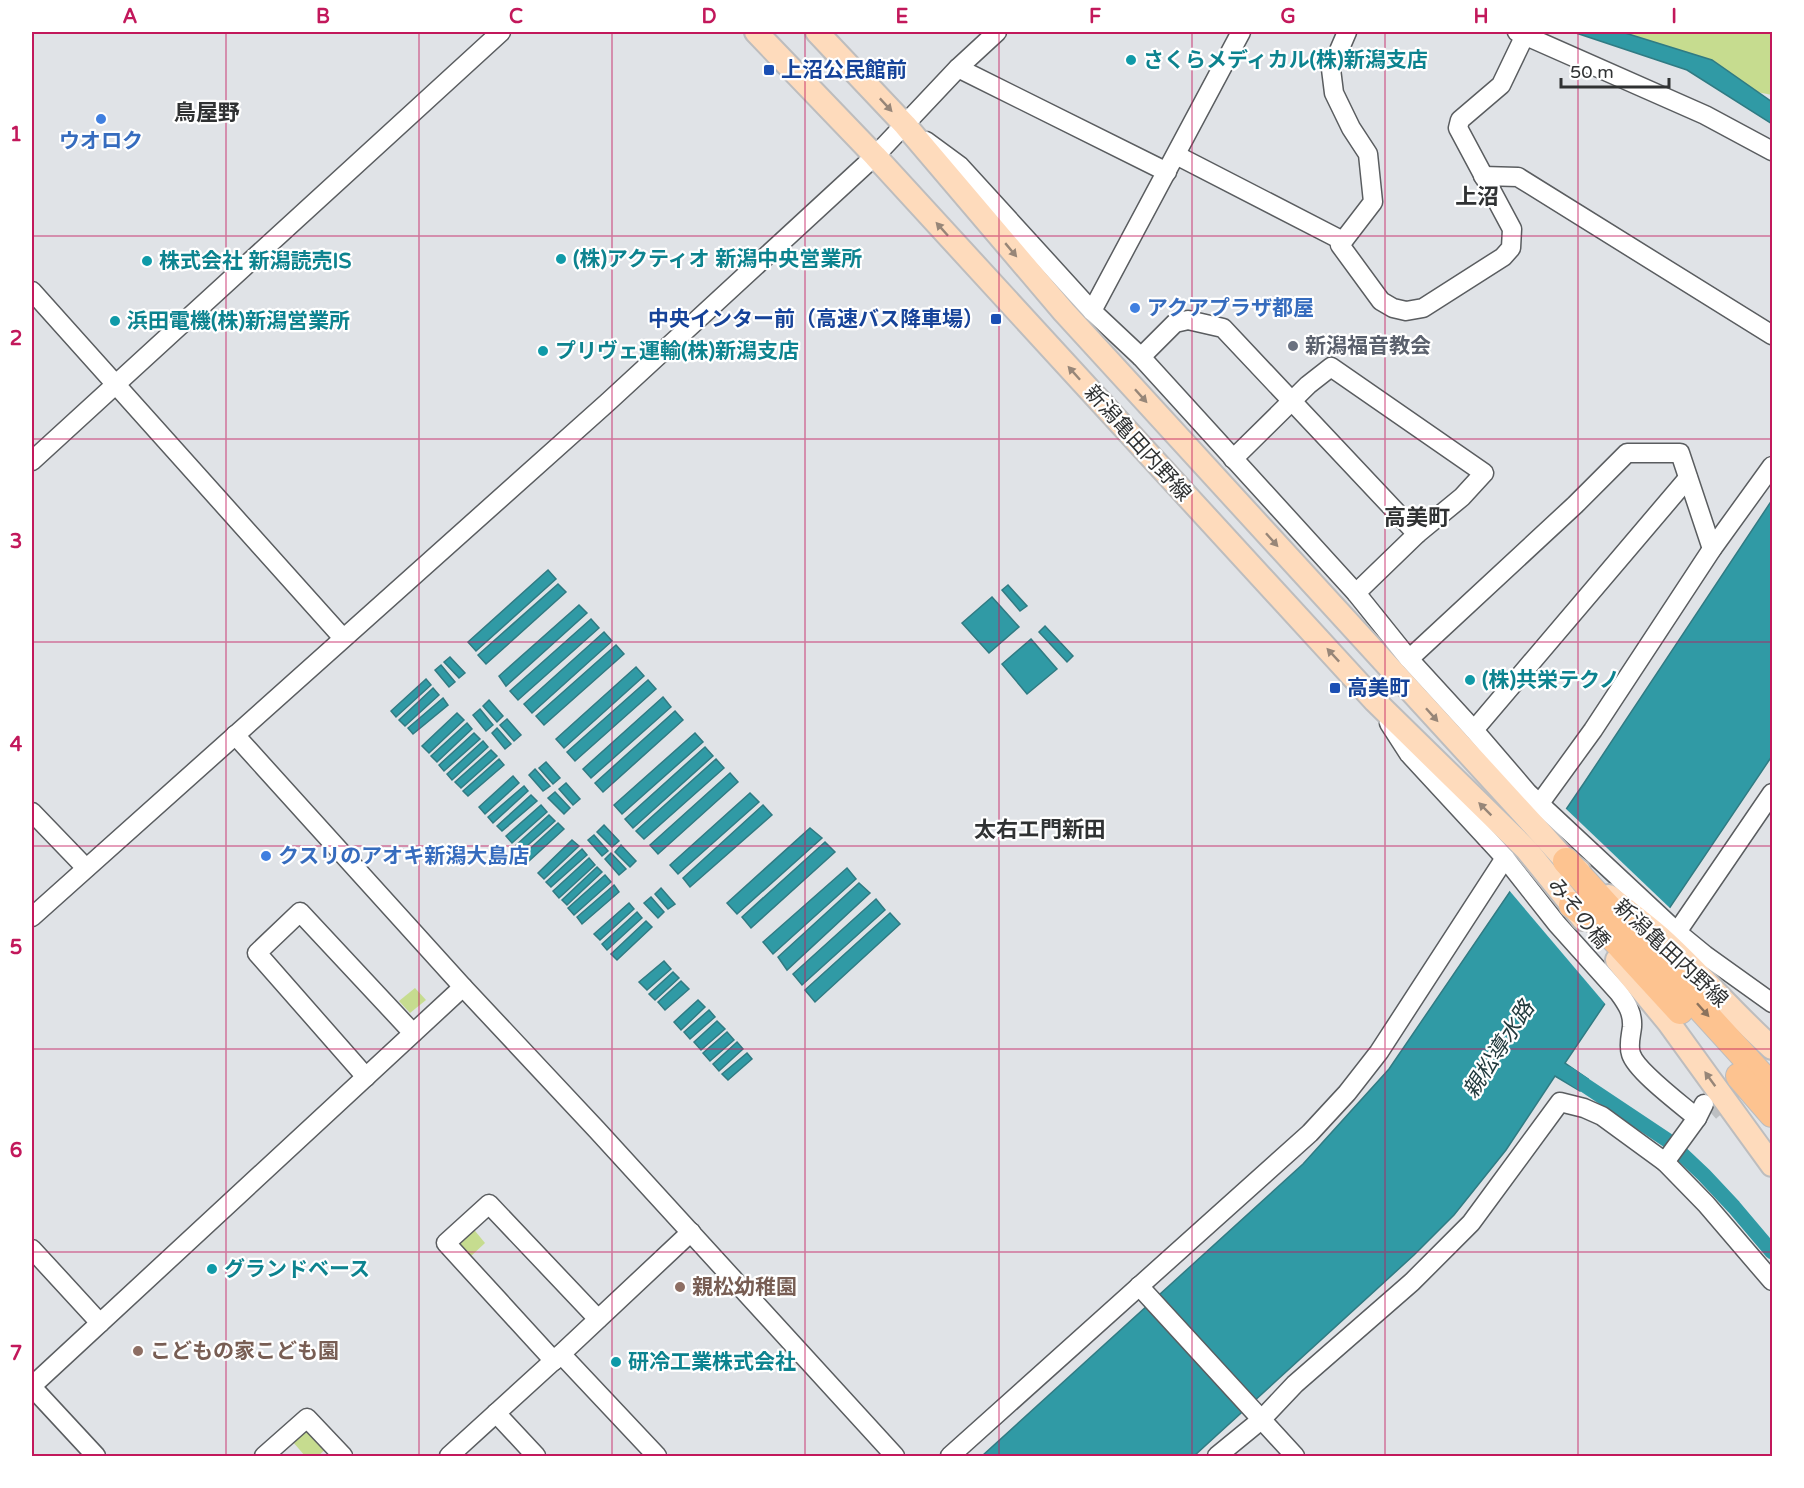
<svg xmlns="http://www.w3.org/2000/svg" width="1804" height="1488" viewBox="0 0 1804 1488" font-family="'Varela Round','Noto Sans JP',sans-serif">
<rect width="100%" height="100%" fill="#e0e3e7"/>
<g fill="#c6dc8f">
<path d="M 1622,32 L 1772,32 L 1772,95 L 1757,92 L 1712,60 Z"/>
<path d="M 415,988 L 426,1000 L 410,1013 L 399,1001 Z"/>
<path d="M 471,1226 L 485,1243 L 470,1257 L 455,1240 Z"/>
<path d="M 310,1427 L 328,1447 L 318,1456 L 305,1456 L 293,1442 Z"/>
</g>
<g fill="#309aa5" stroke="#307b83" stroke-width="1.5">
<path d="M 1573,32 L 1622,32 L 1712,60 L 1772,102 L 1772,124 L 1687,70 Z"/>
<path d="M 1772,500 L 1772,756 L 1565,1063 L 1588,1079 L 1580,1091 L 1555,1076 L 1506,1150 L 1454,1215 L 1414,1255 L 1194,1456 L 982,1456 L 1303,1164 L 1389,1069 L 1584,783 Z"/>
<path d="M 548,570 L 556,579 L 476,651 L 468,642 Z"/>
<path d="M 558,584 L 566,592 L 486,664 L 478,655 Z"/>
<path d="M 1008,585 L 1027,606 L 1020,611 L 1002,590 Z"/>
<path d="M 992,597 L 1019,627 L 989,653 L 962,623 Z"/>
<path d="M 579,605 L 587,613 L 506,686 L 499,676 Z"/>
<path d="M 591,619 L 599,628 L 518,700 L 510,691 Z"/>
<path d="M 1045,626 L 1073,656 L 1067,662 L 1039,632 Z"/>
<path d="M 604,632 L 612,641 L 532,713 L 524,704 Z"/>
<path d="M 1031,639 L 1057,669 L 1027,694 L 1002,664 Z"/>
<path d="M 616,645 L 624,654 L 544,725 L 536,716 Z"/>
<path d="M 450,657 L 465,673 L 459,678 L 444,662 Z"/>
<path d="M 441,665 L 455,682 L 449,687 L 435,670 Z"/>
<path d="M 636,667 L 644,676 L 564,748 L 556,739 Z"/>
<path d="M 426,679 L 431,685 L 396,717 L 391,711 Z"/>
<path d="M 648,680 L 656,689 L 575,761 L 567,752 Z"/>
<path d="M 433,688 L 439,695 L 405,726 L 399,720 Z"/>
<path d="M 663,697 L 671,707 L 591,778 L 583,769 Z"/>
<path d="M 443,698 L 448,705 L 413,734 L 408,728 Z"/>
<path d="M 489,700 L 503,716 L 497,722 L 483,706 Z"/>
<path d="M 480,709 L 493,725 L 486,731 L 473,715 Z"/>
<path d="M 675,711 L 683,720 L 603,792 L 595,783 Z"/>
<path d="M 457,713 L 464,720 L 429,753 L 422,746 Z"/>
<path d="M 507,719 L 521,735 L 514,741 L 500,725 Z"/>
<path d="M 467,723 L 472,729 L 437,762 L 431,756 Z"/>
<path d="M 497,728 L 511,744 L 505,749 L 492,733 Z"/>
<path d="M 474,733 L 480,739 L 444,771 L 439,765 Z"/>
<path d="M 695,733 L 703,742 L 622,814 L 614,805 Z"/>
<path d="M 483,741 L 488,747 L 452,780 L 447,774 Z"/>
<path d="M 705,747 L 713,756 L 633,828 L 625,819 Z"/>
<path d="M 491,750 L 497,756 L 461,788 L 455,782 Z"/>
<path d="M 499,759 L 504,765 L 468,796 L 463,791 Z"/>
<path d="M 716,759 L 724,768 L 644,839 L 636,831 Z"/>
<path d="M 546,762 L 560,778 L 553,784 L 539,768 Z"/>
<path d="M 535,769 L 550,786 L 543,791 L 529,775 Z"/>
<path d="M 730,773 L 738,782 L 658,854 L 650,845 Z"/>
<path d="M 513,776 L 519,783 L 485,814 L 479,807 Z"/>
<path d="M 566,783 L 580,799 L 573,805 L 559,789 Z"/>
<path d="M 524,786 L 528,791 L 493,823 L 488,817 Z"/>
<path d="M 555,792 L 570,808 L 564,814 L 548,798 Z"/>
<path d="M 750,793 L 759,802 L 678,874 L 670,865 Z"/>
<path d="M 531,795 L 537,801 L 502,831 L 497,826 Z"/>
<path d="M 541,805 L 547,812 L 512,843 L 506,836 Z"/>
<path d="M 763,805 L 772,815 L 690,887 L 683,878 Z"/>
<path d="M 549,815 L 555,821 L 519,853 L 514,847 Z"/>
<path d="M 558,823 L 564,829 L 529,861 L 523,855 Z"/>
<path d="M 604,825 L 619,841 L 612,847 L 597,832 Z"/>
<path d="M 810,828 L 822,838 L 737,914 L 727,903 Z"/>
<path d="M 594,835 L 608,851 L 602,856 L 588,840 Z"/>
<path d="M 572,840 L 579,846 L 544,879 L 538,873 Z"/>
<path d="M 825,842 L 835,852 L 751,928 L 742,917 Z"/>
<path d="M 621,845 L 636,861 L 630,867 L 615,852 Z"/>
<path d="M 582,849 L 587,855 L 551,887 L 546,882 Z"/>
<path d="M 611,853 L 626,869 L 619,875 L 605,859 Z"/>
<path d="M 589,858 L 595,865 L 559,898 L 553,891 Z"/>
<path d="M 597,867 L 602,872 L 567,905 L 562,900 Z"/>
<path d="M 847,868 L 856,879 L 773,954 L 763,942 Z"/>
<path d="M 605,875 L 611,882 L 574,915 L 568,908 Z"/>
<path d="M 859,883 L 870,893 L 787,970 L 778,957 Z"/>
<path d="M 614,885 L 619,892 L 582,924 L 577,917 Z"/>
<path d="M 661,888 L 675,904 L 668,909 L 655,894 Z"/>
<path d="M 651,897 L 664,912 L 658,918 L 644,903 Z"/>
<path d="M 876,899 L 885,910 L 802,985 L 793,974 Z"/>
<path d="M 629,903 L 634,909 L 600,940 L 594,934 Z"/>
<path d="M 637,912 L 642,918 L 607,950 L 602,944 Z"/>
<path d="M 890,913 L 900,924 L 815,1002 L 805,990 Z"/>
<path d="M 646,921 L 652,927 L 617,960 L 611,954 Z"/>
<path d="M 664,961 L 671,969 L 647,990 L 639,982 Z"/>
<path d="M 673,972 L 679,978 L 655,1000 L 649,994 Z"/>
<path d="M 681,981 L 689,989 L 665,1010 L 658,1002 Z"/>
<path d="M 698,1000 L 705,1007 L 681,1030 L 674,1022 Z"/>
<path d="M 709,1010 L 715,1017 L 690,1039 L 684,1032 Z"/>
<path d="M 717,1021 L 725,1029 L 701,1050 L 694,1042 Z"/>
<path d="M 727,1032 L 734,1040 L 710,1061 L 703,1053 Z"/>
<path d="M 737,1042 L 743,1049 L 719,1071 L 713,1064 Z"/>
<path d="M 747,1053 L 752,1059 L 728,1080 L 722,1074 Z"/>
</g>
<path fill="#e0e3e7" d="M 1564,807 L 1672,910 L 1607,1006 L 1508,889 Z"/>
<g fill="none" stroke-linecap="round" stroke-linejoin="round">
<path stroke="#309aa5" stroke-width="15" d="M 1568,1074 L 1667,1140 L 1704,1175 L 1734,1207 L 1772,1252"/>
<path stroke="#bdc0c3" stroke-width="18" stroke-dasharray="18 9" stroke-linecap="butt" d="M 1710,1112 L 1772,1055"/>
<defs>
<g id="minor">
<path d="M 1347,32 L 1331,69 L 1334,93 L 1351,128 L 1368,154 L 1373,202 L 1340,245 L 1381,301 L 1393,308 L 1406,311 L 1423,308 L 1503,257 L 1511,248 L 1512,229 L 1458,128 L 1460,120 L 1501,85 L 1525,35"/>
<path d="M 1517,32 L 1705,115 L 1772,151"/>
<path d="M 958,68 L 1167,172"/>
<path d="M 926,141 L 960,166 L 1092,311 L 1141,357 L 1356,593 L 1409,659 L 1474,730 L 1528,793 L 1677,932 L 1705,955 L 1772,1003"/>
<path d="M 1176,155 L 1343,241"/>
<path d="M 1483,176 L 1518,177 L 1772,335"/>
<path d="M 32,291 L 343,638"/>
<path d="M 1092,311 L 1241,32"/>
<path d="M 1141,357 L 1175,323 L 1188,320 L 1223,328 L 1417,534"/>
<path d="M 1233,459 L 1308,385 L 1331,367 L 1484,473 L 1462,497 L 1417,534 L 1356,593"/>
<path d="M 32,461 L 501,32"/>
<path d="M 1409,659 L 1575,505 L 1627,453 L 1680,453 L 1712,549"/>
<path d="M 1389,723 L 1409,754 L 1505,858 L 1557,924 L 1619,993 C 1627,1004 1633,1013 1632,1027 C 1631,1036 1628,1045 1631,1054 C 1636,1071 1682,1105 1697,1118"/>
<path d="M 1474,730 L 1688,478"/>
<path d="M 235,735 L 463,987 L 597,1130 L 895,1456"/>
<path d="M 1540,803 L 1593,730 L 1712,549 L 1772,466"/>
<path d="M 32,812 L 86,868"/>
<path d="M 32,917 L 608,402 L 875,156 L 958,68 L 997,32"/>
<path d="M 1677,932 L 1772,793"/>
<path d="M 366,1077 L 257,953 L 300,912 L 413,1033"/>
<path d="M 1665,1162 L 1697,1118 L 1704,1104"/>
<path d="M 32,1249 L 100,1323"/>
<path d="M 1139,1286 L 1295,1456"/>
<path d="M 561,1354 L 657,1456"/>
<path d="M 554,1361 L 446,1243 L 489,1204 L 598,1319"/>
<path d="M 32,1386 L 463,987"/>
<path d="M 32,1387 L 96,1456"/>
<path d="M 496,1413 L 536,1456"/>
<path d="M 264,1456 L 307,1418 L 343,1456"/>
<path d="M 449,1456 L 561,1354 L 691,1232"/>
<path d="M 950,1456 L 1310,1133 L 1347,1093 L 1379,1052 L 1505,858"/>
<path d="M 1217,1456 L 1261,1420 L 1295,1384 L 1412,1282 L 1471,1223 L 1560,1102 L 1584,1108 L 1602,1116 L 1665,1162 L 1706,1204 L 1772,1281"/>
</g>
<g id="major">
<path d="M 756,32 L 875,156 L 1375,701 L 1527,850 L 1583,919"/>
<path d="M 817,32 L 905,125 L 1064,312 L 1540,832 L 1566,861 L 1579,871"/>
<path d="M 1609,896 C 1626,910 1644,923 1660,937 C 1699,972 1733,1013 1772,1048"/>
<path d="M 1617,960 L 1669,1023 L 1772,1165"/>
</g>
<g id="highway">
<path d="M 1566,861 L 1772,1087"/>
<path d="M 1572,905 L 1603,927 L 1680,1011"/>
<path d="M 1739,1076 L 1772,1114"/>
</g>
</defs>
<use href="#minor" stroke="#5a5d60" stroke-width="21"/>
<use href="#major" stroke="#bdbdbe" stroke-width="26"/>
<use href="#highway" stroke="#bdbdbe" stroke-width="28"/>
<use href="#minor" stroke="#fff" stroke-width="18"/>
<use href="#major" stroke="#fedbbc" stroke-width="22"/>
<use href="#highway" stroke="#fdc390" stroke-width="26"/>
</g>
<defs><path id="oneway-solid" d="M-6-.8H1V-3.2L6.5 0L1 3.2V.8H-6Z" transform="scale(1.5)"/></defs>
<g fill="#978678">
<use href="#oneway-solid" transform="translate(886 105) rotate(47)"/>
<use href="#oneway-solid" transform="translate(942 229) rotate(-132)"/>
<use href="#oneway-solid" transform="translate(1011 250) rotate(50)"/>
<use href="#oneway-solid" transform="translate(1074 373) rotate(-132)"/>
<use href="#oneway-solid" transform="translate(1141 396) rotate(48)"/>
<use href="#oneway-solid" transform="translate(1272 540) rotate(48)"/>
<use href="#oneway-solid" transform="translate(1333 655) rotate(-133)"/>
<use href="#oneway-solid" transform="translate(1432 715) rotate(48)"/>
<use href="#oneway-solid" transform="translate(1485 809) rotate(-135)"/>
<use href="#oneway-solid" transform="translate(1710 1079) rotate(-126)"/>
</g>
<use fill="#8c735d" href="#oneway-solid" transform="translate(1703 1010) rotate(48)"/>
<path fill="none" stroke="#c2185b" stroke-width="1.5" stroke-opacity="0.55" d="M 226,32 L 226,1456M 419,32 L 419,1456M 612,32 L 612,1456M 805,32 L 805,1456M 999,32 L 999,1456M 1192,32 L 1192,1456M 1385,32 L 1385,1456M 1578,32 L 1578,1456M 32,236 L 1772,236M 32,439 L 1772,439M 32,642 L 1772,642M 32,846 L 1772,846M 32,1049 L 1772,1049M 32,1252 L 1772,1252"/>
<g fill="#0f9aa8" stroke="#fff" stroke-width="2">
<circle cx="1131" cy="60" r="6"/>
<circle cx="561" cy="259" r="6"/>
<circle cx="147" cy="261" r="6"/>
<circle cx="115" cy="321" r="6"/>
<circle cx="543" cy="351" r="6"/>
<circle cx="1470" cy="680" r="6"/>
<circle cx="212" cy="1269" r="6"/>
<circle cx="616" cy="1362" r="6"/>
</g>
<g fill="#1a4fb4" stroke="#fff" stroke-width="2">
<rect x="763" y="64" width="12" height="12" rx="3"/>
<rect x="990" y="313" width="12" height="12" rx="3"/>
<rect x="1329" y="682" width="12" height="12" rx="3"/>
</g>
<g fill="#3f7fe0" stroke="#fff" stroke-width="2">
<circle cx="101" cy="119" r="6"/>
<circle cx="1135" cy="308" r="6"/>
<circle cx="266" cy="856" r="6"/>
</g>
<circle fill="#6b7280" stroke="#fff" stroke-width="2" cx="1293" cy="346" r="6"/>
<g fill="#8d6e63" stroke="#fff" stroke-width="2">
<circle cx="680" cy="1287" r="6"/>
<circle cx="138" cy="1351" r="6"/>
</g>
<g text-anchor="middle" stroke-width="4.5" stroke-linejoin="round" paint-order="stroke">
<g font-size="21" font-weight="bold" fill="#0d838f" stroke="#fff" text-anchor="start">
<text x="1143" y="67">さくらメディカル(株)新潟支店</text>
<text x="573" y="266">(株)アクティオ 新潟中央営業所</text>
<text x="159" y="268">株式会社 新潟読売IS</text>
<text x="127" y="328">浜田電機(株)新潟営業所</text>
<text x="555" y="358">プリヴェ運輸(株)新潟支店</text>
<text x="1482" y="687">(株)共栄テクノ</text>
<text x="224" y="1276">グランドベース</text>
<text x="628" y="1369">研冷工業株式会社</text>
</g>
<g font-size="21" font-weight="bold" fill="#164399" stroke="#fff" text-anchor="start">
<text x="781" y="77">上沼公民館前</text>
<text x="984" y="326" text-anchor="end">中央インター前（高速バス降車場）</text>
<text x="1347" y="695">高美町</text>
</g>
<g font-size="21" font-weight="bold" fill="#366cbe" stroke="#fff" text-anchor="start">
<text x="101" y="148" text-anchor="middle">ウオロク</text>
<text x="1147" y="315">アクアプラザ都屋</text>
<text x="278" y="863">クスリのアオキ新潟大島店</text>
</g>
<g font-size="21" font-weight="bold" fill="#5b616d" stroke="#fff" text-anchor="start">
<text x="1305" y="353">新潟福音教会</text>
</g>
<g font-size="21" fill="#303233" stroke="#fff">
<text transform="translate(1138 443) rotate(48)" y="7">新潟亀田内野線</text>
<text transform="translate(1579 913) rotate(51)" y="7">みその橋</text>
<text transform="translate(1671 953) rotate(43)" y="7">新潟亀田内野線</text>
</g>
<g font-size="21" font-weight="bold" fill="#785e54" stroke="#fff" text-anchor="start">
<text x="692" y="1294">親松幼稚園</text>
<text x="150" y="1358">こどもの家こども園</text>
</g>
<g font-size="22" font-weight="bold" fill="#303233" stroke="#fff">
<text x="207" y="120">鳥屋野</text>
<text x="1477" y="204">上沼</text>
<text x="1417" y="525">高美町</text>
<text x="1040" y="837">太右エ門新田</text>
</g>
<g font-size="22" font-style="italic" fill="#223a3d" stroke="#fff">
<text transform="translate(1498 1049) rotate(-57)" y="8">親松導水路</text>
</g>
</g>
<rect width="1804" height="1488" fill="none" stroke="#ffffff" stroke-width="66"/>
<path d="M1561 78v9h108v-9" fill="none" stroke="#303233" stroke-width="3"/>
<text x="1570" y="78" font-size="18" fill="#303233" stroke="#ffffff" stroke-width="4.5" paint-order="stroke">50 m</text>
<rect x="33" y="33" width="1738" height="1422" fill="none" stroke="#c2185b" stroke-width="2"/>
<g font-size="20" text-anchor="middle" font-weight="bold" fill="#c2185b">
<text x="130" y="23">A</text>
<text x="323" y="23">B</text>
<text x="516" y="23">C</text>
<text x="709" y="23">D</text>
<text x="902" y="23">E</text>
<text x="1095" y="23">F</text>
<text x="1288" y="23">G</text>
<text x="1481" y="23">H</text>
<text x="1674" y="23">I</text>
<text x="16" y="141">1</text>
<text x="16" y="345">2</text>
<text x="16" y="548">3</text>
<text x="16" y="751">4</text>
<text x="16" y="954">5</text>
<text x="16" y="1157">6</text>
<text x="16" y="1360">7</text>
</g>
</svg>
